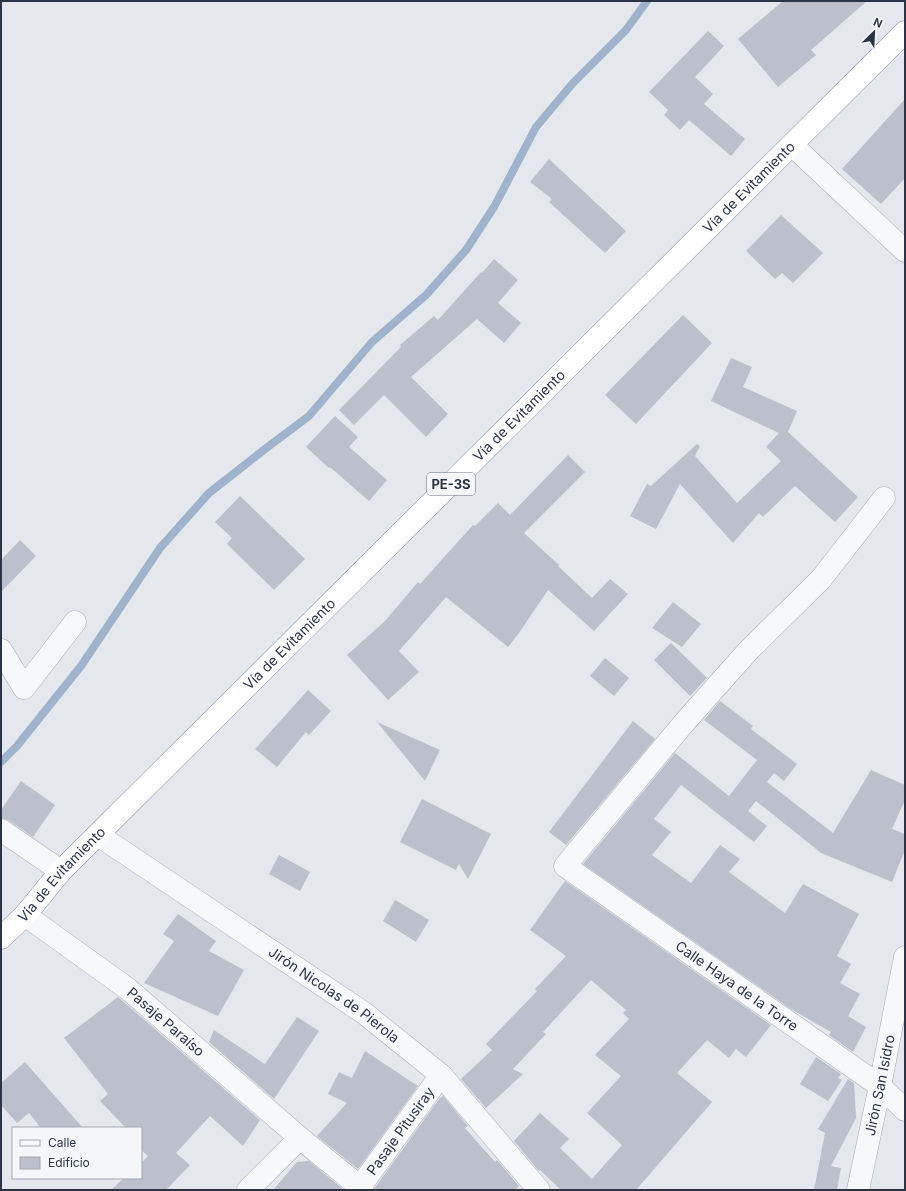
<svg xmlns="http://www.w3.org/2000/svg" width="906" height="1191" viewBox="0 0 906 1191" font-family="Inter,sans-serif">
<rect width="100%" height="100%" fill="#e4e7ec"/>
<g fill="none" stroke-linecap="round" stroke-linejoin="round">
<path stroke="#9fb4cc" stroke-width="8" d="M 1,762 L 17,746 L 81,666 L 160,548 L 209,493 L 265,449 L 309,416 L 372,342 L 426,295 L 466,250 L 494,207 L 536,127 L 573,83 L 626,30 L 647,1"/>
</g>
<g fill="#bbc0ca">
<path d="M 783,1 L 867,1 L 811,50 L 816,55 L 778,87 L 738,39 Z"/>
<path d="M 708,31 L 724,46 L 695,77 L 713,94 L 704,104 L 745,139 L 731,156 L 689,120 L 680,130 L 664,115 L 668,110 L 649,92 Z"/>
<path d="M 905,99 L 905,178 L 881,204 L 842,169 Z"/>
<path d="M 549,159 L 626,231 L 605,253 L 549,202 L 552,199 L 530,182 Z"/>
<path d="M 781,215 L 823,253 L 793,283 L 782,273 L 775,279 L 746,251 Z"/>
<path d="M 494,259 L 518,280 L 498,303 L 521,323 L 504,343 L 477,319 L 411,377 L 448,414 L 426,437 L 384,395 L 354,425 L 339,410 L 401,347 L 400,345 L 434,316 L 438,320 L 481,272 L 482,273 Z"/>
<path d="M 683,315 L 712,343 L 636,424 L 605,395 Z"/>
<path d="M 731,358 L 752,367 L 743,387 L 797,411 L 788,432 L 858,497 L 835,522 L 795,486 L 763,517 L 759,513 L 733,543 L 680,484 L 656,529 L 630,516 L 647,484 L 651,486 L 697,444 L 700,446 L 695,456 L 737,503 L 781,461 L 766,447 L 779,433 L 711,401 Z"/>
<path d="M 335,416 L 358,437 L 349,447 L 387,480 L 369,501 L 330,467 L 329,468 L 306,447 Z"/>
<path d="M 568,455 L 585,472 L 524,533 L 559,565 L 558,566 L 592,598 L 610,579 L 628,594 L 594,631 L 548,590 L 519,633 L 508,647 L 446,597 L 399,651 L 419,672 L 388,700 L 347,655 L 385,621 L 418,582 L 420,584 L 473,525 L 475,526 L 498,503 L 510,515 Z"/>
<path d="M 240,496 L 305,559 L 274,590 L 227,544 L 232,538 L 215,522 Z"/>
<path d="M 20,540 L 36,556 L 1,592 L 1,560 Z"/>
<path d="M 673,602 L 701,624 L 682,647 L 652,628 Z"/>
<path d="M 671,643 L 707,678 L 690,696 L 654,660 Z"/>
<path d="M 605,658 L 629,678 L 614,696 L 590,676 Z"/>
<path d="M 308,690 L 331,711 L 309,735 L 306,732 L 277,767 L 255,749 Z"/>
<path d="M 720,701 L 753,726 L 751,729 L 797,764 L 784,781 L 774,773 L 767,782 L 833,833 L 871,770 L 905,785 L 905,800 L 892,829 L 905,834 L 905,850 L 892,882 L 821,853 L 756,801 L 748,811 L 767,826 L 754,842 L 681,785 L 654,819 L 671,832 L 652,855 L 691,883 L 720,845 L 740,859 L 729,872 L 785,913 L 803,884 L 859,914 L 837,956 L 851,964 L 840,983 L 860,994 L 848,1016 L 866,1027 L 853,1052 L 829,1035 L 831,1032 L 791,1009 L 583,864 L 675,753 L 729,796 L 757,760 L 704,720 Z"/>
<path d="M 633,721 L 655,739 L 566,845 L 549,832 Z"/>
<path d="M 377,722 L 440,750 L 425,781 Z"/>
<path d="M 21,781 L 55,805 L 33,837 L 8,820 L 1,818 L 1,810 Z"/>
<path d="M 422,799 L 491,834 L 468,879 L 459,864 L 456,870 L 400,842 Z"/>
<path d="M 279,855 L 310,872 L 300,891 L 269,874 Z"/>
<path d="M 565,881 L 771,1025 L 746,1057 L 736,1049 L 729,1058 L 707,1040 L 677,1073 L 712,1102 L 636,1190 L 561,1190 L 540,1170 L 539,1171 L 514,1141 L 540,1113 L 569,1139 L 560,1148 L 592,1179 L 622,1145 L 587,1113 L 621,1076 L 595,1055 L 629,1019 L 623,1013 L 626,1010 L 591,980 L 543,1032 L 546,1034 L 513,1069 L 523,1074 L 486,1108 L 461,1079 L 492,1050 L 486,1044 L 537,991 L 535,989 L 566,956 L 530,930 Z"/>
<path d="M 395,900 L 429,920 L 416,942 L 383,921 Z"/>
<path d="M 178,914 L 216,941 L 209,951 L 244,970 L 218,1016 L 144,983 L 174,941 L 163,934 Z"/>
<path d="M 118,997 L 260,1120 L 243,1146 L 210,1116 L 176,1153 L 190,1165 L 166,1190 L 111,1190 L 124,1178 L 141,1178 L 141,1163 L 148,1156 L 141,1150 L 141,1128 L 126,1128 L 100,1101 L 108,1094 L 64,1038 Z"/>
<path d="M 297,1017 L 319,1031 L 274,1099 L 209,1042 L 214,1030 L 265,1064 Z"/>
<path d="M 365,1051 L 418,1086 L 358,1169 L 317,1136 L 347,1103 L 328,1094 L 339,1072 L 352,1078 Z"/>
<path d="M 816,1057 L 841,1074 L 838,1078 L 842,1080 L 828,1101 L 800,1084 Z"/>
<path d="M 25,1062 L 83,1128 L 41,1128 L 29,1113 L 17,1123 L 1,1105 L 1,1083 Z"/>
<path d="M 848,1079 L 854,1083 L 856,1118 L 831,1166 L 841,1168 L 837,1190 L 814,1190 L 825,1133 L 818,1129 Z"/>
<path d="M 443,1096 L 468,1126 L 465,1128 L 495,1162 L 497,1160 L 519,1186 L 515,1190 L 374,1190 L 374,1189 L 439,1099 Z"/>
<path d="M 309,1161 L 344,1190 L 273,1190 L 297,1162 Z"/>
</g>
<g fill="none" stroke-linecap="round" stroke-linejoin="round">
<defs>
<g id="street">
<path d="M 792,145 L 905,251"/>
<path id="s1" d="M 884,498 L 821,579 L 748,651 L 683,724 L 565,866 L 880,1086 L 905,1110"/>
<path d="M 1,650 L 24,688 L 75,622"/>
<path d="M 1,830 L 61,871"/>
<path id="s2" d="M 98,835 L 364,1013 L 441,1075 L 539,1190"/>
<path id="s3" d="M 25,915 L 128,989 L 300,1138 L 360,1187 L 362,1190"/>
<path id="s4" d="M 360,1187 L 441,1075"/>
<path d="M 248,1190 L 300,1138"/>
<path id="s5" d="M 858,1190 L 880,1086 L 905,957"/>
</g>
<g id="highway">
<path id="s6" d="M 1,938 L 25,915 L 61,871 L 905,32"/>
</g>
</defs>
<use href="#street" stroke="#a9aeb7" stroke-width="23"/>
<use href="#highway" stroke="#8b94a3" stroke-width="23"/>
<use href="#street" stroke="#f7f8fa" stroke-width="22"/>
<use href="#highway" stroke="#fff" stroke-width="22"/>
</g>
<g text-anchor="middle" stroke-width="3.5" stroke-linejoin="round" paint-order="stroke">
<rect fill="#f4f6f9" stroke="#676e7b" stroke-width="1" x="427" y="473" width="48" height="22" rx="3"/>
<g font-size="13" font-weight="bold" fill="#2b3445">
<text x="451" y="489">PE-3S</text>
</g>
<g font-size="14" fill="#2b3445" stroke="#f4f6f9">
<text dy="5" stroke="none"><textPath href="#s6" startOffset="1060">Vía de Evitamiento</textPath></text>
<text dy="5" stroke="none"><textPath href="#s6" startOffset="736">Vía de Evitamiento</textPath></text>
<text dy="5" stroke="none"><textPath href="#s6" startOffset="412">Vía de Evitamiento</textPath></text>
<text dy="5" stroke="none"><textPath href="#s6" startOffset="88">Vía de Evitamiento</textPath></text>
<text dy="5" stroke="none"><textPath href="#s1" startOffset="697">Calle Haya de la Torre</textPath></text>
<text dy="5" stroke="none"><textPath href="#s2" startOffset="285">Jirón Nicolas de Pierola</textPath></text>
<text dy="5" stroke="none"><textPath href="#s3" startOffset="177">Pasaje Paraíso</textPath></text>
<text dy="5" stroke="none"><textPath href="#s5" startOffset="107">Jirón San Isidro</textPath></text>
<text dy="5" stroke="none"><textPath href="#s4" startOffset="69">Pasaje Pitusiray</textPath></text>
</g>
</g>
<rect width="906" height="1191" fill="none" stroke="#2b3445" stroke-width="4"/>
<rect x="12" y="1127" width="130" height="52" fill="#f4f6f9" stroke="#a4a8b1"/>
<rect x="20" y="1140" width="20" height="6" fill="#f7f8fa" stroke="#a4a8b1"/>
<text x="48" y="1147" font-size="12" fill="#2b3445">Calle</text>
<rect x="20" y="1157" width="20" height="12" fill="#bbc0ca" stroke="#a4a8b1"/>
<text x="48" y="1167" font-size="12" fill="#2b3445">Edificio</text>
<g transform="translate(874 32) rotate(24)" stroke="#f4f6f9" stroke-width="3" paint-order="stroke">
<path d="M0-3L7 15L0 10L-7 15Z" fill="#2b3445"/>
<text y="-6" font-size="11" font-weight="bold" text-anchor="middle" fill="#2b3445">N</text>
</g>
</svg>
